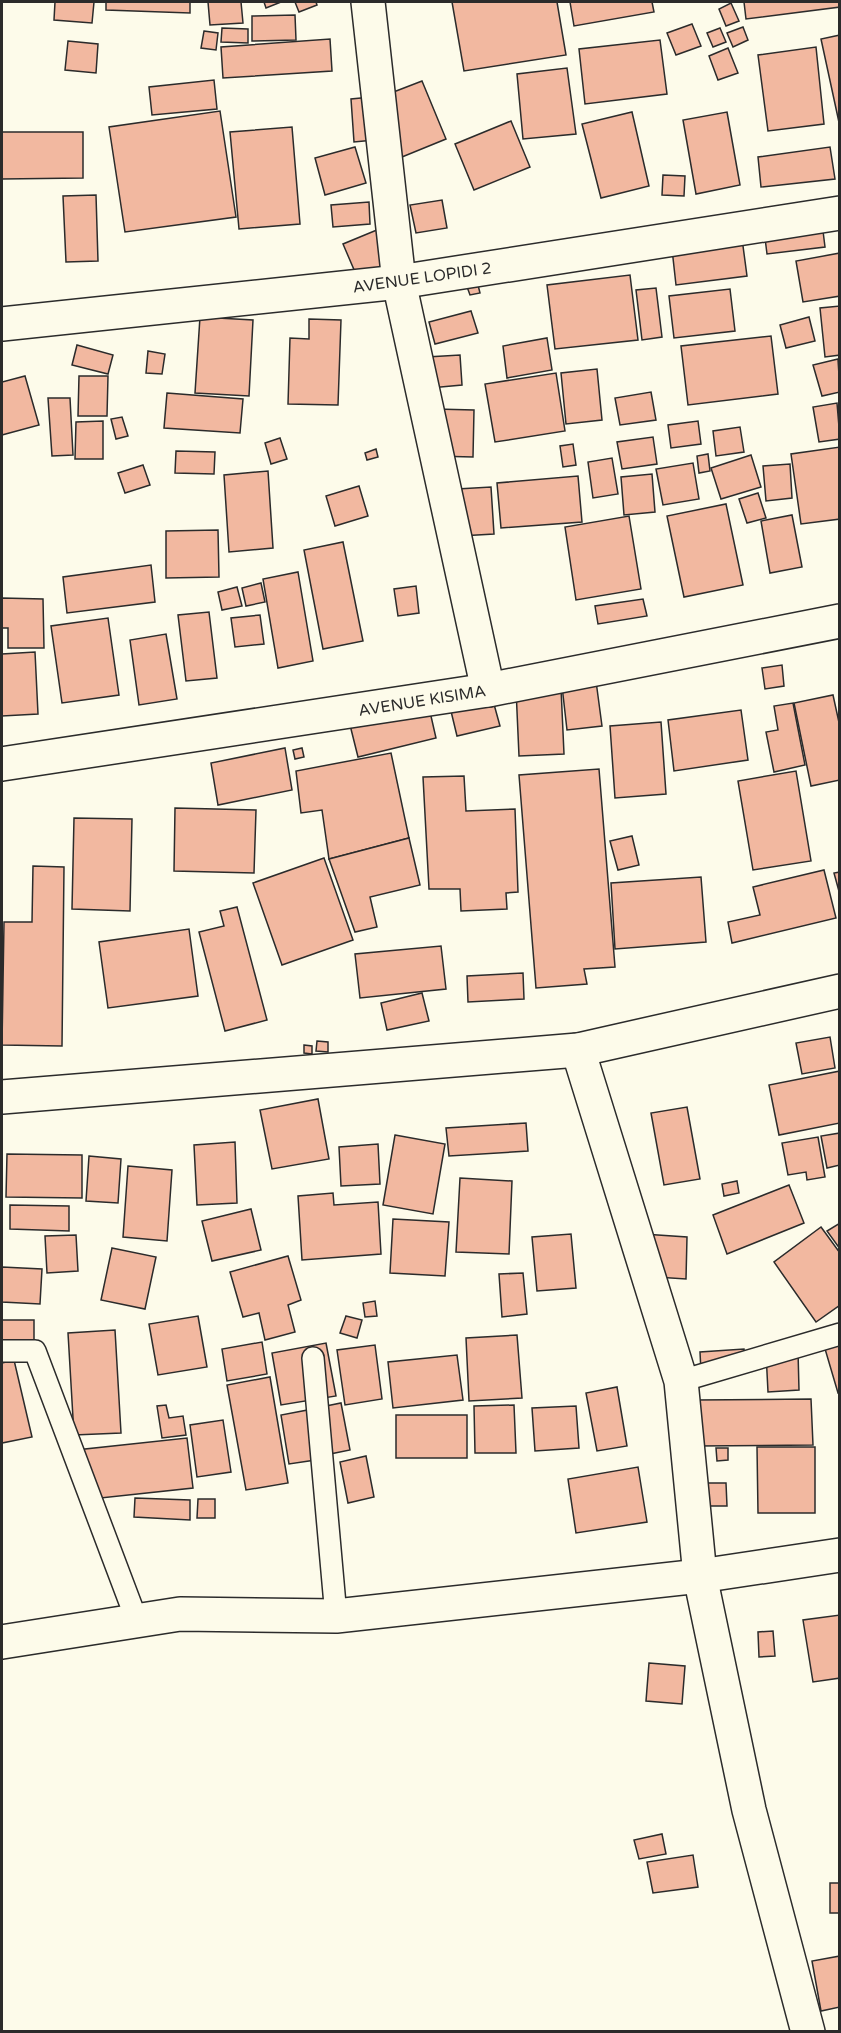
<svg xmlns="http://www.w3.org/2000/svg" width="841" height="2033" viewBox="0 0 841 2033" font-family="'Varela Round',sans-serif">
<rect width="100%" height="100%" fill="#fdfbea"/>
<g fill="#f2b8a0" stroke="#2b2b2b" stroke-width="1.5">
<path d="M 55,2 L 94,2 L 92,23 L 54,20 Z"/>
<path d="M 106,2 L 190,2 L 190,13 L 106,10 Z"/>
<path d="M 208,2 L 241,2 L 243,23 L 210,25 Z"/>
<path d="M 264,2 L 281,2 L 266,8 Z"/>
<path d="M 295,2 L 316,2 L 317,5 L 299,12 Z"/>
<path d="M 452,2 L 557,2 L 566,55 L 464,71 Z"/>
<path d="M 570,2 L 652,2 L 654,12 L 574,26 Z"/>
<path d="M 744,2 L 840,2 L 840,7 L 746,19 Z"/>
<path d="M 731,3 L 739,21 L 726,26 L 719,9 Z"/>
<path d="M 295,15 L 296,40 L 252,41 L 252,16 Z"/>
<path d="M 692,24 L 701,46 L 676,55 L 667,33 Z"/>
<path d="M 743,27 L 748,40 L 733,47 L 727,33 Z"/>
<path d="M 222,28 L 248,29 L 248,43 L 221,42 Z"/>
<path d="M 720,28 L 726,42 L 713,47 L 707,33 Z"/>
<path d="M 204,31 L 218,33 L 216,50 L 201,48 Z"/>
<path d="M 840,35 L 840,127 L 821,39 Z"/>
<path d="M 330,39 L 332,71 L 223,78 L 221,47 Z"/>
<path d="M 660,40 L 667,94 L 585,104 L 579,49 Z"/>
<path d="M 68,41 L 98,44 L 96,73 L 65,70 Z"/>
<path d="M 816,47 L 824,124 L 768,131 L 758,55 Z"/>
<path d="M 728,48 L 738,73 L 718,80 L 709,56 Z"/>
<path d="M 567,68 L 576,134 L 523,139 L 517,74 Z"/>
<path d="M 214,80 L 217,109 L 152,115 L 149,87 Z"/>
<path d="M 422,81 L 446,139 L 402,157 L 378,98 Z"/>
<path d="M 371,97 L 374,140 L 354,142 L 351,99 Z"/>
<path d="M 220,111 L 236,217 L 125,232 L 109,127 Z"/>
<path d="M 632,112 L 649,186 L 601,198 L 582,124 Z"/>
<path d="M 727,112 L 740,185 L 696,194 L 683,120 Z"/>
<path d="M 511,121 L 530,167 L 474,190 L 455,144 Z"/>
<path d="M 292,127 L 300,224 L 239,229 L 230,132 Z"/>
<path d="M 2,132 L 83,132 L 83,178 L 2,179 Z"/>
<path d="M 355,147 L 366,183 L 325,195 L 315,158 Z"/>
<path d="M 830,147 L 835,179 L 761,187 L 758,157 Z"/>
<path d="M 663,175 L 685,176 L 684,196 L 662,195 Z"/>
<path d="M 96,195 L 98,261 L 66,262 L 63,196 Z"/>
<path d="M 442,200 L 447,228 L 416,233 L 410,205 Z"/>
<path d="M 369,202 L 370,224 L 333,227 L 331,205 Z"/>
<path d="M 821,215 L 825,247 L 767,254 L 763,222 Z"/>
<path d="M 384,227 L 398,263 L 358,279 L 343,244 Z"/>
<path d="M 741,231 L 747,276 L 676,285 L 671,240 Z"/>
<path d="M 840,253 L 840,296 L 803,302 L 796,261 Z"/>
<path d="M 630,275 L 638,340 L 555,349 L 547,285 Z"/>
<path d="M 477,281 L 480,293 L 470,295 L 466,284 Z"/>
<path d="M 656,288 L 662,337 L 642,340 L 636,290 Z"/>
<path d="M 730,289 L 735,331 L 674,338 L 669,296 Z"/>
<path d="M 840,306 L 840,355 L 825,357 L 820,308 Z"/>
<path d="M 471,311 L 478,333 L 435,344 L 429,322 Z"/>
<path d="M 200,317 L 253,320 L 249,396 L 195,393 Z"/>
<path d="M 809,317 L 815,341 L 786,348 L 780,325 Z"/>
<path d="M 309,319 L 341,320 L 338,405 L 288,404 L 290,338 L 309,339 Z"/>
<path d="M 771,336 L 778,394 L 688,405 L 681,346 Z"/>
<path d="M 547,338 L 552,370 L 507,378 L 503,346 Z"/>
<path d="M 77,345 L 113,355 L 108,374 L 72,365 Z"/>
<path d="M 148,351 L 165,354 L 162,374 L 146,373 Z"/>
<path d="M 460,355 L 462,385 L 430,388 L 427,357 Z"/>
<path d="M 838,359 L 840,392 L 822,396 L 813,365 Z"/>
<path d="M 597,369 L 602,420 L 566,424 L 561,373 Z"/>
<path d="M 556,373 L 565,431 L 495,442 L 485,384 Z"/>
<path d="M 25,376 L 39,425 L 2,435 L 2,382 Z"/>
<path d="M 79,376 L 108,376 L 107,416 L 78,416 Z"/>
<path d="M 651,392 L 656,420 L 620,425 L 615,398 Z"/>
<path d="M 167,393 L 243,399 L 240,433 L 164,428 Z"/>
<path d="M 48,398 L 70,398 L 73,455 L 52,456 Z"/>
<path d="M 837,403 L 840,439 L 819,442 L 813,407 Z"/>
<path d="M 435,409 L 474,410 L 473,457 L 434,456 Z"/>
<path d="M 122,417 L 128,436 L 116,439 L 111,419 Z"/>
<path d="M 103,421 L 103,459 L 75,459 L 76,422 Z"/>
<path d="M 698,421 L 701,444 L 671,448 L 668,425 Z"/>
<path d="M 740,427 L 744,452 L 716,456 L 713,431 Z"/>
<path d="M 653,437 L 657,464 L 622,469 L 617,442 Z"/>
<path d="M 280,438 L 287,459 L 271,464 L 265,443 Z"/>
<path d="M 573,444 L 576,465 L 563,467 L 560,446 Z"/>
<path d="M 840,447 L 840,519 L 801,524 L 791,454 Z"/>
<path d="M 376,449 L 378,457 L 367,460 L 365,453 Z"/>
<path d="M 176,451 L 215,452 L 214,474 L 175,473 Z"/>
<path d="M 708,454 L 710,471 L 699,473 L 697,456 Z"/>
<path d="M 751,455 L 761,487 L 721,499 L 711,468 Z"/>
<path d="M 612,458 L 618,494 L 593,498 L 588,462 Z"/>
<path d="M 693,463 L 699,499 L 663,505 L 656,469 Z"/>
<path d="M 790,464 L 792,498 L 766,501 L 763,466 Z"/>
<path d="M 143,465 L 150,485 L 125,493 L 118,473 Z"/>
<path d="M 268,471 L 273,548 L 229,552 L 224,475 Z"/>
<path d="M 652,474 L 655,512 L 624,515 L 621,477 Z"/>
<path d="M 578,476 L 582,522 L 501,528 L 497,483 Z"/>
<path d="M 359,486 L 368,516 L 335,526 L 326,496 Z"/>
<path d="M 491,487 L 494,534 L 443,537 L 440,490 Z"/>
<path d="M 758,493 L 766,518 L 747,523 L 739,499 Z"/>
<path d="M 726,504 L 743,585 L 684,597 L 667,516 Z"/>
<path d="M 792,515 L 802,567 L 770,573 L 761,521 Z"/>
<path d="M 629,516 L 641,589 L 576,600 L 565,527 Z"/>
<path d="M 218,530 L 219,577 L 166,578 L 166,531 Z"/>
<path d="M 343,542 L 363,641 L 323,649 L 304,550 Z"/>
<path d="M 151,565 L 155,602 L 67,613 L 63,577 Z"/>
<path d="M 298,572 L 313,661 L 278,668 L 263,579 Z"/>
<path d="M 261,583 L 265,602 L 246,606 L 242,588 Z"/>
<path d="M 416,586 L 419,613 L 398,616 L 394,589 Z"/>
<path d="M 237,587 L 242,606 L 222,610 L 218,592 Z"/>
<path d="M 2,598 L 43,599 L 44,648 L 8,648 L 8,628 L 2,628 Z"/>
<path d="M 643,599 L 647,616 L 598,624 L 595,606 Z"/>
<path d="M 209,612 L 217,678 L 186,681 L 178,615 Z"/>
<path d="M 260,615 L 264,644 L 235,647 L 231,618 Z"/>
<path d="M 108,618 L 119,695 L 62,703 L 51,626 Z"/>
<path d="M 166,634 L 177,699 L 139,705 L 130,640 Z"/>
<path d="M 35,652 L 38,714 L 2,716 L 2,654 Z"/>
<path d="M 782,665 L 784,686 L 765,689 L 762,668 Z"/>
<path d="M 596,681 L 602,726 L 567,730 L 562,686 Z"/>
<path d="M 561,688 L 564,754 L 519,756 L 516,689 Z"/>
<path d="M 833,695 L 840,727 L 840,780 L 811,786 L 794,703 Z"/>
<path d="M 492,697 L 500,726 L 457,736 L 450,707 Z"/>
<path d="M 428,703 L 436,738 L 358,757 L 349,721 Z"/>
<path d="M 793,703 L 805,765 L 774,772 L 766,732 L 778,730 L 774,706 Z"/>
<path d="M 741,710 L 748,760 L 674,771 L 668,720 Z"/>
<path d="M 661,722 L 666,794 L 615,798 L 610,726 Z"/>
<path d="M 285,748 L 292,790 L 218,805 L 211,763 Z"/>
<path d="M 302,748 L 304,757 L 295,759 L 293,750 Z"/>
<path d="M 391,753 L 409,838 L 329,859 L 322,810 L 301,813 L 296,771 Z"/>
<path d="M 599,769 L 615,967 L 584,969 L 587,984 L 536,988 L 519,775 Z"/>
<path d="M 796,771 L 811,861 L 753,870 L 738,781 Z"/>
<path d="M 464,776 L 466,811 L 515,809 L 518,892 L 506,893 L 507,909 L 461,911 L 460,889 L 429,889 L 423,777 Z"/>
<path d="M 175,808 L 256,810 L 254,873 L 174,871 Z"/>
<path d="M 74,818 L 132,819 L 130,911 L 72,909 Z"/>
<path d="M 632,836 L 639,865 L 618,870 L 610,841 Z"/>
<path d="M 409,838 L 420,885 L 370,897 L 377,927 L 355,932 L 329,859 Z"/>
<path d="M 324,858 L 353,940 L 282,965 L 253,883 Z"/>
<path d="M 33,866 L 64,867 L 62,1046 L 2,1045 L 4,922 L 32,922 Z"/>
<path d="M 824,870 L 836,918 L 732,943 L 728,922 L 760,915 L 753,887 Z"/>
<path d="M 840,872 L 840,895 L 834,873 Z"/>
<path d="M 701,877 L 706,942 L 615,949 L 611,883 Z"/>
<path d="M 237,907 L 267,1020 L 225,1031 L 199,932 L 224,926 L 220,911 Z"/>
<path d="M 189,929 L 198,996 L 108,1008 L 99,942 Z"/>
<path d="M 441,946 L 446,989 L 360,998 L 355,954 Z"/>
<path d="M 523,973 L 524,999 L 468,1002 L 467,976 Z"/>
<path d="M 422,993 L 429,1021 L 387,1030 L 381,1003 Z"/>
<path d="M 830,1037 L 835,1068 L 802,1074 L 796,1043 Z"/>
<path d="M 317,1041 L 328,1042 L 328,1052 L 316,1051 Z"/>
<path d="M 304,1045 L 312,1046 L 312,1054 L 304,1053 Z"/>
<path d="M 840,1071 L 840,1123 L 779,1135 L 769,1085 Z"/>
<path d="M 318,1099 L 329,1159 L 272,1169 L 260,1110 Z"/>
<path d="M 687,1107 L 700,1179 L 664,1185 L 651,1113 Z"/>
<path d="M 526,1123 L 528,1151 L 449,1156 L 446,1128 Z"/>
<path d="M 840,1133 L 840,1165 L 827,1168 L 821,1136 Z"/>
<path d="M 395,1135 L 445,1144 L 433,1214 L 383,1205 Z"/>
<path d="M 818,1137 L 825,1177 L 807,1180 L 806,1172 L 788,1175 L 782,1143 Z"/>
<path d="M 235,1142 L 237,1203 L 197,1205 L 194,1145 Z"/>
<path d="M 378,1144 L 380,1184 L 341,1186 L 339,1147 Z"/>
<path d="M 7,1154 L 82,1155 L 82,1198 L 6,1197 Z"/>
<path d="M 89,1156 L 121,1159 L 118,1203 L 86,1201 Z"/>
<path d="M 128,1166 L 172,1170 L 167,1241 L 123,1237 Z"/>
<path d="M 460,1178 L 512,1181 L 509,1254 L 456,1252 Z"/>
<path d="M 737,1181 L 739,1193 L 724,1196 L 722,1184 Z"/>
<path d="M 789,1185 L 804,1223 L 727,1254 L 713,1215 Z"/>
<path d="M 333,1193 L 334,1205 L 378,1202 L 381,1254 L 302,1260 L 298,1196 Z"/>
<path d="M 10,1205 L 69,1206 L 69,1231 L 10,1229 Z"/>
<path d="M 251,1209 L 261,1250 L 212,1261 L 202,1221 Z"/>
<path d="M 393,1219 L 449,1222 L 445,1276 L 390,1273 Z"/>
<path d="M 840,1223 L 840,1249 L 827,1231 Z"/>
<path d="M 821,1227 L 840,1253 L 840,1305 L 816,1322 L 774,1262 Z"/>
<path d="M 571,1234 L 576,1288 L 537,1291 L 532,1237 Z"/>
<path d="M 643,1234 L 687,1237 L 686,1279 L 641,1276 Z"/>
<path d="M 76,1235 L 78,1271 L 47,1273 L 45,1236 Z"/>
<path d="M 112,1248 L 156,1257 L 145,1309 L 101,1300 Z"/>
<path d="M 288,1256 L 301,1300 L 288,1305 L 295,1332 L 265,1340 L 259,1313 L 243,1317 L 230,1272 Z"/>
<path d="M 2,1267 L 42,1269 L 40,1304 L 2,1302 Z"/>
<path d="M 523,1273 L 527,1314 L 502,1317 L 499,1274 Z"/>
<path d="M 375,1301 L 377,1316 L 365,1317 L 363,1303 Z"/>
<path d="M 198,1316 L 207,1367 L 158,1375 L 149,1324 Z"/>
<path d="M 346,1316 L 362,1320 L 357,1338 L 340,1333 Z"/>
<path d="M 2,1320 L 34,1320 L 34,1354 L 2,1355 Z"/>
<path d="M 115,1330 L 121,1433 L 74,1435 L 68,1333 Z"/>
<path d="M 517,1335 L 522,1398 L 469,1401 L 466,1338 Z"/>
<path d="M 840,1337 L 840,1392 L 838,1393 L 823,1342 Z"/>
<path d="M 262,1342 L 267,1374 L 227,1381 L 222,1349 Z"/>
<path d="M 326,1343 L 336,1396 L 281,1405 L 272,1353 Z"/>
<path d="M 375,1345 L 382,1399 L 345,1405 L 337,1350 Z"/>
<path d="M 744,1349 L 746,1370 L 701,1372 L 700,1352 Z"/>
<path d="M 798,1351 L 799,1390 L 768,1392 L 766,1353 Z"/>
<path d="M 457,1355 L 463,1400 L 393,1408 L 388,1362 Z"/>
<path d="M 14,1360 L 32,1437 L 2,1443 L 2,1363 Z"/>
<path d="M 270,1377 L 288,1483 L 246,1490 L 227,1385 Z"/>
<path d="M 617,1387 L 627,1446 L 597,1451 L 586,1393 Z"/>
<path d="M 811,1399 L 813,1445 L 697,1446 L 695,1400 Z"/>
<path d="M 341,1403 L 350,1450 L 325,1455 L 316,1408 Z"/>
<path d="M 166,1405 L 169,1418 L 183,1416 L 186,1435 L 162,1438 L 157,1406 Z"/>
<path d="M 514,1405 L 516,1453 L 475,1453 L 474,1406 Z"/>
<path d="M 576,1406 L 579,1448 L 535,1451 L 532,1408 Z"/>
<path d="M 313,1409 L 322,1459 L 289,1464 L 281,1415 Z"/>
<rect x="396" y="1415" width="71" height="43"/>
<path d="M 223,1420 L 231,1472 L 197,1477 L 190,1425 Z"/>
<path d="M 187,1438 L 193,1488 L 82,1500 L 76,1450 Z"/>
<path d="M 757,1447 L 815,1447 L 815,1513 L 758,1513 Z"/>
<path d="M 716,1448 L 728,1448 L 728,1460 L 717,1461 Z"/>
<path d="M 366,1456 L 374,1497 L 348,1503 L 340,1462 Z"/>
<path d="M 638,1467 L 647,1522 L 576,1533 L 568,1479 Z"/>
<path d="M 698,1483 L 726,1483 L 727,1506 L 698,1506 Z"/>
<path d="M 135,1498 L 190,1500 L 190,1520 L 134,1517 Z"/>
<path d="M 198,1499 L 215,1499 L 215,1518 L 197,1518 Z"/>
<path d="M 840,1615 L 840,1678 L 813,1682 L 803,1620 Z"/>
<path d="M 773,1631 L 775,1656 L 759,1657 L 758,1632 Z"/>
<path d="M 649,1663 L 685,1666 L 682,1704 L 646,1701 Z"/>
<path d="M 662,1834 L 666,1854 L 639,1859 L 634,1840 Z"/>
<path d="M 693,1855 L 698,1887 L 653,1893 L 647,1862 Z"/>
<rect x="830" y="1883" width="10" height="30"/>
<path d="M 840,1956 L 840,2007 L 821,2011 L 812,1961 Z"/>
</g>
<g fill="none" stroke-linecap="round" stroke-linejoin="round">
<defs>
<g id="service">
<path d="M 2,1351 L 35,1351 L 137,1621"/>
<path d="M 313,1358 L 336,1616"/>
<path d="M 681,1381 L 840,1334"/>
</g>
<g id="minor">
<path d="M 368,2 L 399,282 L 488,690"/>
<path d="M 2,324 L 399,282 L 840,213"/>
<path d="M 2,764 L 488,690 L 840,621"/>
<path d="M 578,1050 L 681,1381 L 700,1576 L 749,1810 L 808,2032"/>
<path d="M 2,1642 L 180,1614 L 336,1616 L 700,1576 L 840,1555"/>
</g>
<path id="tertiary" d="M 2,1097 L 578,1050 L 840,991"/>
</defs>
<use href="#service" stroke="#2b2b2b" stroke-width="24"/>
<use href="#minor" stroke="#2b2b2b" stroke-width="36"/>
<use href="#tertiary" stroke="#2b2b2b" stroke-width="36"/>
<use href="#service" stroke="#fdfbea" stroke-width="21"/>
<use href="#minor" stroke="#fdfbea" stroke-width="33"/>
<use href="#tertiary" stroke="#fdfbea" stroke-width="33"/>
</g>
<g text-anchor="middle" stroke-width="4.5" stroke-linejoin="round" paint-order="stroke">
<g font-size="16" fill="#2b2b2b" stroke="#fdfbea">
<text transform="translate(422 277) rotate(-8)" y="6">AVENUE LOPIDI 2</text>
<text transform="translate(422 700) rotate(-9)" y="6">AVENUE KISIMA</text>
</g>
</g>
<rect width="841" height="2033" fill="none" stroke="#2b2b2b" stroke-width="6"/>
</svg>
